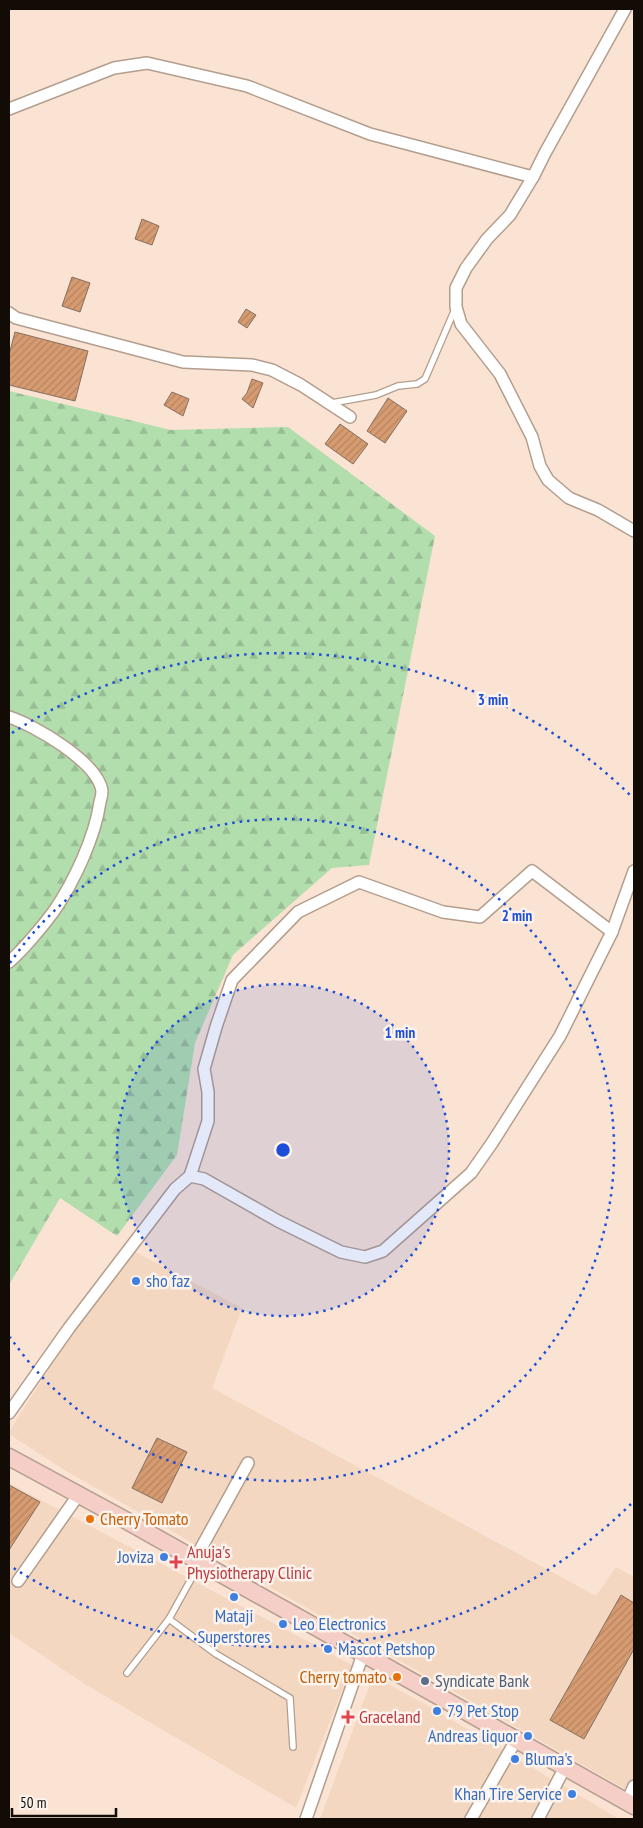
<svg xmlns="http://www.w3.org/2000/svg" width="643" height="1828" viewBox="0 0 643 1828" font-family="'PT Sans Narrow',sans-serif">
<defs>
<pattern id="forest-firs" width="22" height="20" patternUnits="userSpaceOnUse" patternTransform="scale(1.25)"><rect width="22" height="20" fill="#b2deae"/><path d="M5 1l3.5 6h-7zM16 11l3.5 6h-7z" fill="#98bd94"/></pattern>
<pattern id="building-hatch" width="6" height="6" patternUnits="userSpaceOnUse" patternTransform="scale(1.25)"><rect width="6" height="6" fill="#d69b70"/><path d="M-1 1l2-2M0 6l6-6M5 7l2-2" fill="none" stroke="#b78460"/></pattern>
</defs>
<rect width="100%" height="100%" fill="#fae3d3"/>
<g fill="#f3d7c1">
<path d="M 126,1247 L 242,1308 L 212,1388 L 596,1596 L 616,1567 L 634,1577 L 634,1794 L 66,1471 L 9,1434 L 9,1432 Z"/>
<path d="M 9,1483 L 352,1665 L 296,1808 L 83,1683 L 9,1633 Z"/>
<path d="M 373,1676 L 425,1704 L 619,1819 L 320,1819 Z"/>
</g>
<path fill="url(#forest-firs)" d="M 9,391 L 171,430 L 288,427 L 435,536 L 369,865 L 332,868 L 233,955 L 195,1043 L 177,1155 L 117,1236 L 60,1198 L 9,1285 Z"/>
<g fill="url(#building-hatch)" stroke="#847062">
<path d="M 142,219 L 159,226 L 152,245 L 135,239 Z"/>
<path d="M 72,277 L 90,283 L 80,312 L 62,306 Z"/>
<path d="M 246,309 L 256,315 L 247,328 L 238,322 Z"/>
<path d="M 15,332 L 88,351 L 75,401 L 9,385 L 9,355 Z"/>
<path d="M 252,379 L 263,383 L 253,408 L 242,399 L 247,393 Z"/>
<path d="M 172,392 L 189,399 L 183,416 L 164,405 Z"/>
<path d="M 388,398 L 407,411 L 385,443 L 367,431 Z"/>
<path d="M 340,424 L 368,444 L 353,464 L 325,444 Z"/>
<path d="M 157,1438 L 187,1452 L 162,1503 L 132,1488 Z"/>
<path d="M 9,1485 L 40,1502 L 9,1550 Z"/>
<path d="M 621,1595 L 634,1603 L 634,1649 L 584,1739 L 550,1720 Z"/>
</g>
<g fill="none" stroke-linecap="round" stroke-linejoin="round">
<defs>
<g id="lane">
<path d="M 332,403 L 376,395 L 398,386 L 417,384 L 425,379 L 455,309"/>
<path d="M 200,1563 L 169,1619 L 216,1654 L 290,1698 L 293,1747"/>
<path d="M 127,1673 L 169,1619"/>
</g>
<g id="street">
<path d="M 625,9 L 545,153 L 533,177 L 510,215 L 487,239 L 466,268 L 456,288 L 456,307 L 461,324 L 500,374 L 532,437 L 540,466 L 548,480 L 569,498 L 598,510 L 634,531"/>
<path d="M 9,109 L 114,68 L 147,63 L 247,86 L 370,134 L 533,177"/>
<path d="M 9,313 L 16,318 L 183,362 L 252,365 L 272,370 L 301,385 L 350,417"/>
<path d="M 9,717 C 34,725 98,762 102,791 C 102,794 101,799 100,802 C 95,837 74,882 54,911 C 43,926 23,950 9,962"/>
<path d="M 190,1176 L 208,1121 L 208,1092 L 204,1069 L 216,1027 L 232,980 L 298,912 L 359,882 L 443,912 L 480,917 L 532,871 L 612,932"/>
<path d="M 9,1413 L 69,1328 L 175,1189 L 190,1176 L 204,1179 L 278,1221 L 341,1252 L 365,1257 L 383,1251 L 471,1173 L 492,1143 L 560,1036 L 612,932 L 634,871"/>
<path d="M 195,1559 L 248,1463"/>
<path d="M 18,1581 L 79,1494"/>
<path d="M 627,1802 L 634,1786"/>
<path d="M 306,1819 L 363,1654"/>
<path d="M 471,1819 L 516,1740"/>
<path d="M 538,1819 L 565,1767"/>
</g>
<path id="secondary" d="M 9,1457 L 118,1516 L 634,1806"/>
</defs>
<use href="#lane" stroke="#b39e8e" stroke-width="8"/>
<use href="#street" stroke="#b39e8e" stroke-width="14"/>
<use href="#secondary" stroke="#b39e8e" stroke-width="19"/>
<use href="#lane" stroke="#fff" stroke-width="5.5"/>
<use href="#street" stroke="#fff" stroke-width="11"/>
<use href="#secondary" stroke="#f4cec7" stroke-width="16"/>
</g>
<circle cx="283" cy="1150" r="166" fill="#1d4ed8" fill-opacity=".12"/>
<g fill="none" stroke="#1d4ed8" stroke-width="2.5" stroke-dasharray="2.5 5">
<circle cx="283" cy="1150" r="166"/>
<path d="M10 963A331 331 0 1 1 10 1337"/>
<path d="M631 1504A497 497 0 0 1 12 1567M12 733A497 497 0 0 1 631 796"/>
</g>
<g fill="#3f7fe0" stroke="#fdf3ed" stroke-width="2">
<circle cx="136" cy="1281" r="5"/>
<circle cx="164" cy="1557" r="5"/>
<circle cx="234" cy="1597" r="5"/>
<circle cx="283" cy="1624" r="5"/>
<circle cx="328" cy="1649" r="5"/>
<circle cx="437" cy="1711" r="5"/>
<circle cx="528" cy="1736" r="5"/>
<circle cx="515" cy="1759" r="5"/>
<circle cx="572" cy="1794" r="5"/>
</g>
<g fill="#e8710a" stroke="#fdf3ed" stroke-width="2">
<circle cx="90" cy="1519" r="5"/>
<circle cx="397" cy="1677" r="5"/>
</g>
<g fill="#e0444e" stroke="#fdf3ed" stroke-width="2">
<path d="M173.5 1554.5h5v5h5v5h-5v5h-5v-5h-5v-5h5z"/>
<path d="M345.5 1709.5h5v5h5v5h-5v5h-5v-5h-5v-5h5z"/>
</g>
<circle fill="#5c6f8a" stroke="#fdf3ed" stroke-width="2" cx="425" cy="1681" r="5"/>
<g text-anchor="middle" stroke-width="5" stroke-linejoin="round" paint-order="stroke">
<g font-size="18" fill="#366cbe" stroke="#fdf3ed" text-anchor="start">
<text x="146" y="1287">sho faz</text>
<text x="154" y="1563" text-anchor="end">Joviza</text>
<text x="234" y="1622" text-anchor="middle">Mataji<tspan x="234" dy="21">Superstores</tspan></text>
<text x="293" y="1630">Leo Electronics</text>
<text x="338" y="1655">Mascot Petshop</text>
<text x="447" y="1717">79 Pet Stop</text>
<text x="518" y="1742" text-anchor="end">Andreas liquor</text>
<text x="525" y="1765">Bluma's</text>
<text x="562" y="1800" text-anchor="end">Khan Tire Service</text>
</g>
<g font-size="18" fill="#c56008" stroke="#fdf3ed" text-anchor="start">
<text x="100" y="1525">Cherry Tomato</text>
<text x="387" y="1683" text-anchor="end">Cherry tomato</text>
</g>
<g font-size="18" fill="#be3a42" stroke="#fdf3ed" text-anchor="start">
<text x="187" y="1558">Anuja's<tspan x="187" dy="21">Physiotherapy Clinic</tspan></text>
<text x="359" y="1723">Graceland</text>
</g>
<g font-size="18" fill="#4e5e75" stroke="#fdf3ed" text-anchor="start">
<text x="435" y="1687">Syndicate Bank</text>
</g>
</g>
<circle cx="283" cy="1150" r="8" fill="#1d4ed8" stroke="#fdf3ed" stroke-width="2.5"/>
<g font-size="15" text-anchor="middle" font-weight="bold" fill="#1d4ed8" stroke="#fdf3ed" stroke-width="5" stroke-linejoin="round" paint-order="stroke">
<text x="493" y="705">3 min</text>
<text x="517" y="921">2 min</text>
<text x="400" y="1038">1 min</text>
</g>
<rect width="643" height="1828" fill="none" stroke="#130b06" stroke-width="20"/>
<path d="M12 1808v8h104v-8" fill="none" stroke="#130b06" stroke-width="2.5"/>
<text x="20" y="1808" font-size="15" fill="#130b06" stroke="#fdf3ed" stroke-width="4" paint-order="stroke">50 m</text>
</svg>
